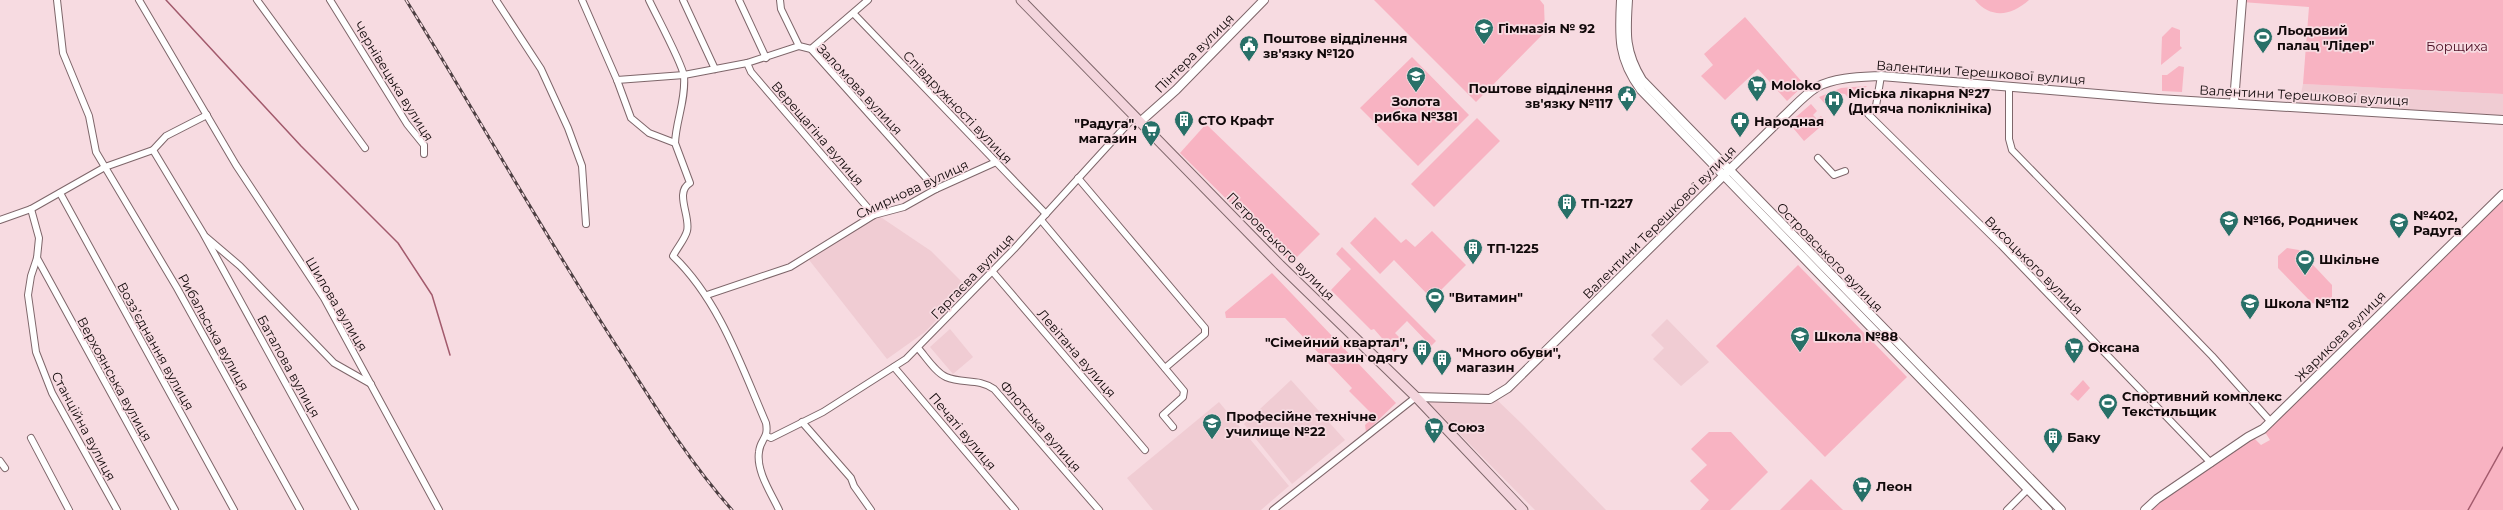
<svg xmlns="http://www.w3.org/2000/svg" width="2503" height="510" viewBox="0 0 2503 510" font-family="Montserrat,sans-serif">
<rect width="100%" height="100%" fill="#f7dbe1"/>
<g fill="#f0ccd3">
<path d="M 2303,84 L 2503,94 L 2503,120 L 2298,108 Z"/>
<path d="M 879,216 L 931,251 L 967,287 L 925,332 L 887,359 L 806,256 Z"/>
<path d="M 1667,319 L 1709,362 L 1681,386 L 1653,359 L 1664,348 L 1651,335 Z"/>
<path d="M 950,329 L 973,357 L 953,374 L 930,347 Z"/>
<path d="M 1291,380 L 1345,440 L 1292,484 L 1244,424 Z"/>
<path d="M 1495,398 L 1521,423 L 1606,510 L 1535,510 L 1425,399 Z"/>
<path d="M 1219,402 L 1289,486 L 1261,510 L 1153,510 L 1127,478 Z"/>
</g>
<g fill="#f8b3c2">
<path d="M 1374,0 L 1540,0 L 1544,5 L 1545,32 L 1476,102 Z"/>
<path d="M 1975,0 L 2029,0 C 2011,16 1991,19 1975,0 Z"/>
<path d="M 2242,0 L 2503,0 L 2503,94 L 2303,84 L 2309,7 L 2242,2 Z"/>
<path d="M 1745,17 L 1803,83 L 1803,86 L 1787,101 L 1758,69 L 1725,100 L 1701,76 L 1713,65 L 1704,54 Z"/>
<path d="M 2172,27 L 2180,30 L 2180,46 L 2182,48 L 2161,65 L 2162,37 Z"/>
<path d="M 1412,57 L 1469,115 L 1418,166 L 1360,108 Z"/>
<path d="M 2179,66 L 2184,67 L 2182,92 L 2162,91 L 2162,75 L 2167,75 Z"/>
<path d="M 1867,86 L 1850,100 L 1845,94 L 1839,93 L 1825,104 L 1819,97 L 1841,88 Z"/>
<path d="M 1811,104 L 1817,111 L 1813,115 L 1817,119 L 1821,116 L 1826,122 L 1804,141 L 1789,123 Z"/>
<path d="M 1477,118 L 1500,141 L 1434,207 L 1411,184 Z"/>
<path d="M 1206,124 L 1320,234 L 1291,263 L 1180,153 Z"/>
<path d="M 2503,194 L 2503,510 L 2145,510 L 2251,435 L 2261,445 L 2270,440 L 2263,429 Z"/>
<path d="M 1375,217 L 1401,243 L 1406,239 L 1415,247 L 1432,231 L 1466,265 L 1432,299 L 1394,260 L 1380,274 L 1350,243 Z"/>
<path d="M 1342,247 L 1436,341 L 1431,346 L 1407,321 L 1395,333 L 1404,342 L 1394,352 L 1374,329 L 1371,330 L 1331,290 L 1351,269 L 1336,254 Z"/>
<path d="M 2287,248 L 2299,250 L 2332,285 L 2332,298 L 2321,305 L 2312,303 L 2278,268 L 2278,256 Z"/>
<path d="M 1798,265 L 1907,377 L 1825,457 L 1716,346 Z"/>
<path d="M 1272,273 L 1396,403 L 1366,432 L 1365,425 L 1374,416 L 1349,391 L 1352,388 L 1285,318 L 1226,318 L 1225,312 Z"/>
<path d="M 2083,380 L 2090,388 L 2078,401 L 2070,394 Z"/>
<path d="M 1709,432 L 1731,432 L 1768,472 L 1730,510 L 1700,510 L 1709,500 L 1690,481 L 1707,465 L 1691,449 Z"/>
<path d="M 1811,479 L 1843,510 L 1780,510 Z"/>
</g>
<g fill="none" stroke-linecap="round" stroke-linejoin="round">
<g stroke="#a25a6c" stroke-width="1.5">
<path d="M 166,0 L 301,146 L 398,243 L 432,295 L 450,355"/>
<path d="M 2468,510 L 2503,447"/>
</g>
<defs>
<g id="minor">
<path d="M 57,0 L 63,53 L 89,116 L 96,152 L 177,288 L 300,510"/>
<path d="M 139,0 L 236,165 L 324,298 L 439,510"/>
<path d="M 257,0 L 365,148"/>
<path d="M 330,0 L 407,124 L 424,145 L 424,154"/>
<path d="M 496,0 L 541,69 L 568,128 L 582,166 L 586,224"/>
<path d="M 582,0 L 617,80 L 631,118 L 649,133 L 675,143 L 690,183 C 674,192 691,217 687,231 C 685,239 677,248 673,256 C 719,300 741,365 766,423 C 769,439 760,439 759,452 C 756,471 771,493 779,510"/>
<path d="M 649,0 C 656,15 682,63 684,76 C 686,100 676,120 675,143"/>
<path d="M 683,0 L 715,69"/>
<path d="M 739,0 L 766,58"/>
<path d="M 780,0 L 781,9 L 799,46 L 811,49 L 936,189"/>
<path d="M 854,14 L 1046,214"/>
<path d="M 811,49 L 868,0"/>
<path d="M 747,63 L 751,72 L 874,215"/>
<path d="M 1881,76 L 1876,106 L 1868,114 L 2001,245 L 2211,463"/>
<path d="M 617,80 L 684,75 L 747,63 L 799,46"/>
<path d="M 2009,87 L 2009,139 L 2012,150 L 2212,356 L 2271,422"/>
<path d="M 153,150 L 203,233 L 355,510"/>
<path d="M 1818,158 L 1834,175 L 1845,171"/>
<path d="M 1078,178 L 1205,328 L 1205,334 L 1165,368"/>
<path d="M 60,193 L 234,510"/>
<path d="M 31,209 L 39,238 L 37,258 L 31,276 L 28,295 L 36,352 L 52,393 L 117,510"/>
<path d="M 0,220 L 31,209 L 105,167 L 153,150 L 166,136 L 207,115"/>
<path d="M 1041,220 L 1184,391 L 1183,397 L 1163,415 L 1173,427"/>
<path d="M 206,237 L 240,266 L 334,363 L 371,384"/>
<path d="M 37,258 L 175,510"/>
<path d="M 992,271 L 1145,450"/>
<path d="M 707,295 L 790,267 L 874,215 L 904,207 L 936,189 L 996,162"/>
<path d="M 918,348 C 926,357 935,372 946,377 C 962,384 979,378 994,389 L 1099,510"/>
<path d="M 894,367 L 1015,510"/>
<path d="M 802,422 L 851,478 L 854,486 L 871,510"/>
<path d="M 767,436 L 771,438 L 823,412 L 906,359 L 1014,249 L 1135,116"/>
<path d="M 31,438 L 69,510"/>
<path d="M 0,461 L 5,468"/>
<path d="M 1273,510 L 1416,397"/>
<path d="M 2007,510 L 2028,489"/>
</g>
<g id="tertiary">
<path d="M 1621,0 C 1619,37 1618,59 1641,90 L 2048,510"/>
<path d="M 1628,0 C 1626,32 1624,51 1642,80 L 2061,510"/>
<path d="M 2234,102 L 2242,0"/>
<path d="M 1140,122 L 1176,90 L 1264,0"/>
<path d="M 1416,397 L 1490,399 L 1508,388 L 1782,118 C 1793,108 1804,95 1817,87 C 1835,77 1861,77 1881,76 L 2158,99 L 2503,120"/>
<path d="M 2145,510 L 2157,499 L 2248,437 L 2263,429 L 2503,194"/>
</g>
<path id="secondary" d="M 1021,0 L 1280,265 L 1416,397 L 1523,510"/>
</defs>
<use href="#minor" stroke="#7e666a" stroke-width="8"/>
<use href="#tertiary" stroke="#7e666a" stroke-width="10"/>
<use href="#secondary" stroke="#7e666a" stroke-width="11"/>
<use href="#minor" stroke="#fff" stroke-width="6"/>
<use href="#tertiary" stroke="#fff" stroke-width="8"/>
<use href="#secondary" stroke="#f3d4dc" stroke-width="9"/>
<defs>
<path id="rail" d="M 406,0 C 480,119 548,242 625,359 C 658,411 691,464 732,510"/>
</defs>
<use href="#rail" stroke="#4d3f42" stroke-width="3"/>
<use href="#rail" stroke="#f7dbe1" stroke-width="1.5" stroke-dasharray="4.5" stroke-linecap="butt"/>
</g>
<defs>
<symbol id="school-pin" viewBox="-11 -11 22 30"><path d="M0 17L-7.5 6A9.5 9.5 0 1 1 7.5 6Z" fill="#287068" stroke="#f7dbe1"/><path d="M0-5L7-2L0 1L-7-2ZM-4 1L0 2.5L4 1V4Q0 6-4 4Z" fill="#fff"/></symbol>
<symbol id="stadium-pin" viewBox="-11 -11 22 30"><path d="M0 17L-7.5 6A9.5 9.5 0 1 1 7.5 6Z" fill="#287068" stroke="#f7dbe1"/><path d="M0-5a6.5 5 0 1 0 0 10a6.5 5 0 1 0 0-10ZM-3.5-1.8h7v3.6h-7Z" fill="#fff"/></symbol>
<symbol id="civic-pin" viewBox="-11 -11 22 30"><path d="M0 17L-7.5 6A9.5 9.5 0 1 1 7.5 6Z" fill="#287068" stroke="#f7dbe1"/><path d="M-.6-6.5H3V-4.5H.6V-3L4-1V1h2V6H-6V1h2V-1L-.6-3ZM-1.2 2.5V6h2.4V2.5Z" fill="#fff"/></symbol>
<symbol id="supermarket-pin" viewBox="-11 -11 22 30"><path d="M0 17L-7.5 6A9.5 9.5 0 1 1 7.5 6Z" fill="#287068" stroke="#f7dbe1"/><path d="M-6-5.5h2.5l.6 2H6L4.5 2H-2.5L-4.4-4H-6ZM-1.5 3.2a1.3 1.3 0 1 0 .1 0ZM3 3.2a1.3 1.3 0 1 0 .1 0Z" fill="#fff"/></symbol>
<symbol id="hospital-pin" viewBox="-11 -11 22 30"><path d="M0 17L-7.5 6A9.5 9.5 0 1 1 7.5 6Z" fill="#287068" stroke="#f7dbe1"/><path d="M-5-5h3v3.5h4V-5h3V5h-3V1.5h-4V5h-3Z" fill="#fff"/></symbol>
<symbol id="building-pin" viewBox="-11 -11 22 30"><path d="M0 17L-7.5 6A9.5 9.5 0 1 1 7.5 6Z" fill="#287068" stroke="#f7dbe1"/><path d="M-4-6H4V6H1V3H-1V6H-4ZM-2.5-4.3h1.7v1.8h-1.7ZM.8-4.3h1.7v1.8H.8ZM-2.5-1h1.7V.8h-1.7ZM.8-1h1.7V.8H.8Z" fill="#fff"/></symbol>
<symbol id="pharmacy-pin" viewBox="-11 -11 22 30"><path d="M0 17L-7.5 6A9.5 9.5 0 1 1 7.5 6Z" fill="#287068" stroke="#f7dbe1"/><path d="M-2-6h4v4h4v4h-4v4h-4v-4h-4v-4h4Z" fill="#fff"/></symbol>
<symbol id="university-pin" viewBox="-11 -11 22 30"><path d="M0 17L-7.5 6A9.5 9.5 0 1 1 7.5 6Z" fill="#287068" stroke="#f7dbe1"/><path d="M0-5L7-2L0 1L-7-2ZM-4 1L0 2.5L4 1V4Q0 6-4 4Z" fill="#fff"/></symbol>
</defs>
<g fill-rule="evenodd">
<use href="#school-pin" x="1473" y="17" width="22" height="30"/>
<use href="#stadium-pin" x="2252" y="26" width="22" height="30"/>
<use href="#civic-pin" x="1238" y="34" width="22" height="30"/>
<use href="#school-pin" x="1405" y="65" width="22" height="30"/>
<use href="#supermarket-pin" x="1746" y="74" width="22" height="30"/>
<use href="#civic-pin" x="1616" y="84" width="22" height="30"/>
<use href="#hospital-pin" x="1823" y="89" width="22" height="30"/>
<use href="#building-pin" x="1173" y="109" width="22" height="30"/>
<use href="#pharmacy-pin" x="1729" y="110" width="22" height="30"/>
<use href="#supermarket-pin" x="1140" y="119" width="22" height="30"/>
<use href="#building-pin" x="1556" y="192" width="22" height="30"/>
<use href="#school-pin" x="2218" y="209" width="22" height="30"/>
<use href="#school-pin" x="2388" y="211" width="22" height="30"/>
<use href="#building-pin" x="1462" y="237" width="22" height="30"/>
<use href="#stadium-pin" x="2294" y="248" width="22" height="30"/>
<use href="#stadium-pin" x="1424" y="286" width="22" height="30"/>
<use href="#school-pin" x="2239" y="292" width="22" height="30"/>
<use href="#school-pin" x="1789" y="325" width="22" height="30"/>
<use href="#supermarket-pin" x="2063" y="336" width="22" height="30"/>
<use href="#building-pin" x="1411" y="338" width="22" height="30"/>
<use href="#building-pin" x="1431" y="348" width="22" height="30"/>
<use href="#stadium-pin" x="2097" y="392" width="22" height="30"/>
<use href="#university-pin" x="1201" y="412" width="22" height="30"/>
<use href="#supermarket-pin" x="1423" y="416" width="22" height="30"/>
<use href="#building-pin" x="2042" y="426" width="22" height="30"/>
<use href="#supermarket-pin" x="1851" y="475" width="22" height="30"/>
</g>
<g text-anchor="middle" stroke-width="3.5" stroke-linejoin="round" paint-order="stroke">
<g font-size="13" font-weight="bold" fill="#11090a" stroke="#f7dbe1" text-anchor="start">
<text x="1498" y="33">Гімназія № 92</text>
<text x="2277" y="35">Льодовий<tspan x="2277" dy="15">палац "Лідер"</tspan></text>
<text x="1263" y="43">Поштове відділення<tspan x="1263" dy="15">зв'язку №120</tspan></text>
<text x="1771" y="90">Moloko</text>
<text x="1613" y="93" text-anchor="end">Поштове відділення<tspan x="1613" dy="15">зв'язку №117</tspan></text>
<text x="1848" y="98">Міська лікарня №27<tspan x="1848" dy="15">(Дитяча поліклініка)</tspan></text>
<text x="1416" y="106" text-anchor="middle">Золота<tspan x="1416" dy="15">рибка №381</tspan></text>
<text x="1198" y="125">СТО Крафт</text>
<text x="1754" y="126">Народная</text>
<text x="1137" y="128" text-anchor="end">"Радуга",<tspan x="1137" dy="15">магазин</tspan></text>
<text x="1581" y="208">ТП-1227</text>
<text x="2413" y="220">№402,<tspan x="2413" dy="15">Радуга</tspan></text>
<text x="2243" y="225">№166, Родничек</text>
<text x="1487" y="253">ТП-1225</text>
<text x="2319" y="264">Шкільне</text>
<text x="1449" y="302">"Витамин"</text>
<text x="2264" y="308">Школа №112</text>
<text x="1814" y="341">Школа №88</text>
<text x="1408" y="347" text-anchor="end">"Сімейний квартал",<tspan x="1408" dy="15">магазин одягу</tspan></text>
<text x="2088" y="352">Оксана</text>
<text x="1456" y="357">"Много обуви",<tspan x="1456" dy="15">магазин</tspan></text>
<text x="2122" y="401">Спортивний комплекс<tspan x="2122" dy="15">Текстильщик</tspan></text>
<text x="1226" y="421">Професійне технічне<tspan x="1226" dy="15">училище №22</tspan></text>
<text x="1448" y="432">Союз</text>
<text x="2067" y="442">Баку</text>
<text x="1876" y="491">Леон</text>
</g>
<g font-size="13" fill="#4c0e24" stroke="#f7dbe1">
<text x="2457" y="51">Борщиха</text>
</g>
<g font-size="13" fill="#11090a" stroke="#f7dbe1">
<text transform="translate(1194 53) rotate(-45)" y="5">Пінтера вулиця</text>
<text transform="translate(1981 72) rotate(4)" y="5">Валентини Терешкової вулиця</text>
<text transform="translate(394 81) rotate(58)" y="5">Чернівецька вулиця</text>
<text transform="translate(860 89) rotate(47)" y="5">Заломова вулиця</text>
<text transform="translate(2304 95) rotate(3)" y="5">Валентини Терешкової вулиця</text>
<text transform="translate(958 107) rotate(46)" y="5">Співдружності вулиця</text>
<text transform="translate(818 133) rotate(49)" y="5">Верещагіна вулиця</text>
<text transform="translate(912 189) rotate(-25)" y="5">Смирнова вулиця</text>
<text transform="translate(1659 222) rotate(-45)" y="5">Валентини Терешкової вулиця</text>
<text transform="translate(1281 246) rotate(45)" y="5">Петровського вулиця</text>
<text transform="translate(1830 257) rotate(46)" y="5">Островського вулиця</text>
<text transform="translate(2034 265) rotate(45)" y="5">Висоцького вулиця</text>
<text transform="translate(972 276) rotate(-46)" y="5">Гаргаєва вулиця</text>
<text transform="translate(337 304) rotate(59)" y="5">Шилова вулиця</text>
<text transform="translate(214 332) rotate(61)" y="5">Рибальська вулиця</text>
<text transform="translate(2340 336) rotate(-45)" y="5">Жарикова вулиця</text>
<text transform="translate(156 346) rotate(61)" y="5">Возз’єднання вулиця</text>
<text transform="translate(1077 353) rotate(49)" y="5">Левітана вулиця</text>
<text transform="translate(289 366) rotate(61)" y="5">Баталова вулиця</text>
<text transform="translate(115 379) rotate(61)" y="5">Верхоянська вулиця</text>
<text transform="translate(84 426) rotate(62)" y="5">Станційна вулиця</text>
<text transform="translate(1041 426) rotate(49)" y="5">Флотська вулиця</text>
<text transform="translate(963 431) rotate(50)" y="5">Печаті вулиця</text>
</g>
</g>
</svg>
